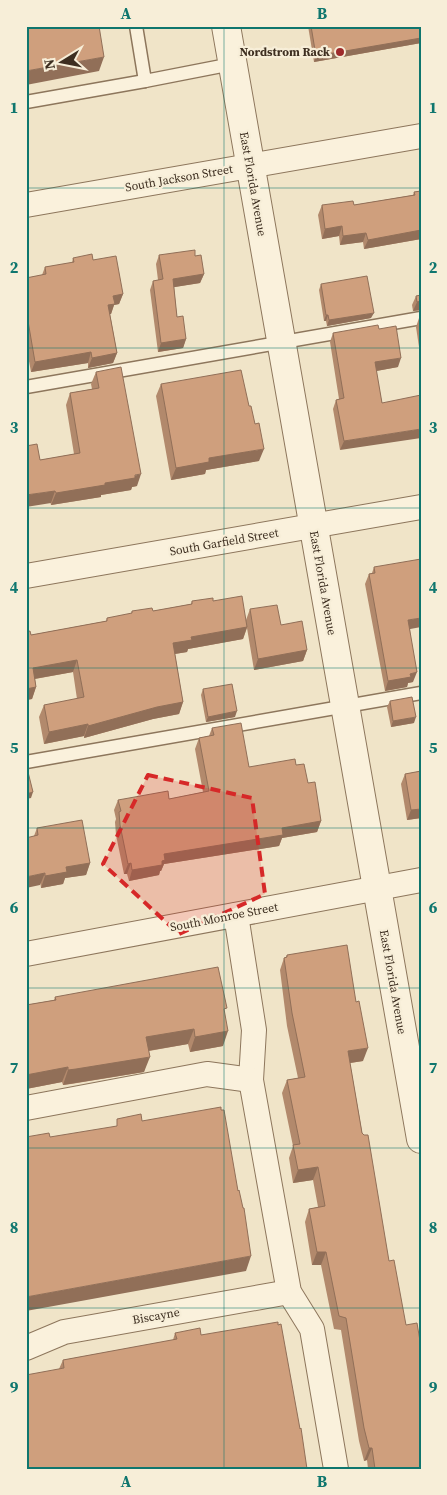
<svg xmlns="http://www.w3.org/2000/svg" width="447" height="1495" viewBox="0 0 447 1495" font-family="'Source Serif 4',serif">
<rect width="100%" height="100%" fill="#f0e4c8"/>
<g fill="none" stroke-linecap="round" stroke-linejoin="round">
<defs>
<g id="service">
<path d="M 136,26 L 145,81 L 232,64"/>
<path d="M 26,102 L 145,81"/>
<path d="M 26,387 L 421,318"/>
<path d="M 26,762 L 421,693"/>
</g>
<g id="minor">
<path d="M 26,205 L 421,136"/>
<path d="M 26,576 L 421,507"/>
<path d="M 236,915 L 254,1030 L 251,1080 L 289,1292 L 312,1329 L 336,1469"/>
<path d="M 26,954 L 421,880"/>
<path d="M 26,1108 L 207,1074 L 251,1080"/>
<path d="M 26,1348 L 64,1332 L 289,1292"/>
</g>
<path id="tertiary" d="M 226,26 L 421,1139"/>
</defs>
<use href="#service" stroke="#8d765c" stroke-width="15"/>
<use href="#minor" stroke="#8d765c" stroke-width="26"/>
<use href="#tertiary" stroke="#8d765c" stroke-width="30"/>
<use href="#service" stroke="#faf1dc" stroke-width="12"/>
<use href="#minor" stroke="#faf1dc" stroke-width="24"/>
<use href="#tertiary" stroke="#faf1dc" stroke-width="28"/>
</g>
<g fill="#b2896c">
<path d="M 308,26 L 421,26 L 421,43 L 314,62 Z"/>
<path d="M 421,191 L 421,239 L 364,249 L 363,242 L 340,245 L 339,236 L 322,239 L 318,215 L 322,205 L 354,205 L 413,195 L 414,192 Z"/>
<path d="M 159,255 L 195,256 L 204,274 L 200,283 L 174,287 L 177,317 L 186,339 L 183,348 L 158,352 L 150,290 L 153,281 L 158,280 L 156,264 Z"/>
<path d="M 73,258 L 93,260 L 123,294 L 119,304 L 114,305 L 111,314 L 110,314 L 117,353 L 113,363 L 88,368 L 88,363 L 31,372 L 26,345 L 26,278 L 42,275 L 45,267 L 72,263 Z"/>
<path d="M 321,284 L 371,318 L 327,326 L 326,321 L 324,321 L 319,290 Z"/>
<path d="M 421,295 L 421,310 L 413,311 L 412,305 L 416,296 Z"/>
<path d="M 421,317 L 421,347 L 419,347 L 416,327 L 419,318 Z"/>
<path d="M 379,329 L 398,367 L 376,371 L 382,403 L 340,450 L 333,409 L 336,400 L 339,399 L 330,342 L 333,333 Z"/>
<path d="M 96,372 L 137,486 L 132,487 L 131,490 L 101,495 L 101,497 L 51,505 L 40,460 L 74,454 L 66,405 L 70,393 L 92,389 L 91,384 Z"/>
<path d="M 161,384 L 259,461 L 206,470 L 205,474 L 171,480 L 156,396 Z"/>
<path d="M 374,567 L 410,629 L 413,682 L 408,683 L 407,687 L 385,691 L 365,584 L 369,574 L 372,573 Z"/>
<path d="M 192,601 L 213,601 L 246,620 L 250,609 L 281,625 L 307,650 L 303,661 L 254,670 L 247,628 L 243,639 L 188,649 L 187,652 L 175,654 L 183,702 L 179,714 L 153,719 L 84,738 L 84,736 L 44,744 L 39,717 L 44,705 L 77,699 L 73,672 L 35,679 L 36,687 L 32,699 L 26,700 L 26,632 L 31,635 L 106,621 L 107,618 L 131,614 L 132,611 L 153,611 L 191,604 Z"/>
<path d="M 203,689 L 235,717 L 206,722 L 201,695 Z"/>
<path d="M 390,701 L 414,723 L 391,727 L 387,707 Z"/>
<path d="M 212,728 L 249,767 L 296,765 L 308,783 L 321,821 L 317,832 L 282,838 L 279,846 L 164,864 L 161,871 L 160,871 L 159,875 L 129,881 L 127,874 L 124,874 L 116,835 L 115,822 L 116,819 L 114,810 L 118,800 L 169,799 L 203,792 L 195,749 L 199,738 L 209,736 Z"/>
<path d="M 421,771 L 421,818 L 407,820 L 401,784 L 405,774 Z"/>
<path d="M 37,828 L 90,863 L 86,875 L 65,878 L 63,884 L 41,888 L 34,836 Z"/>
<path d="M 287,955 L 363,1061 L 350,1063 L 421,1469 L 368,1469 L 367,1460 L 364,1461 L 359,1441 L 341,1330 L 334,1329 L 321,1265 L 312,1265 L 305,1222 L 309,1209 L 318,1207 L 313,1180 L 293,1183 L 289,1158 L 293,1146 L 282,1093 L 287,1080 L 298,1078 L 287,1026 L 280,970 L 284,958 L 286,957 Z"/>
<path d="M 55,997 L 225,1014 L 223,1046 L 190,1052 L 188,1044 L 149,1051 L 144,1072 L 71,1084 L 63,1085 L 62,1082 L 26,1089 L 26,1005 L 54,1000 Z"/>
<path d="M 175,1333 L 201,1335 L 59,1369 L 63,1360 L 173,1340 Z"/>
</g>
<g fill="#916f58">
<path d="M 421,38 L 421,43 L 314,62 L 316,56 Z"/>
<path d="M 104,57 L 99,71 L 26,85 L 26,71 Z"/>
<path d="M 342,226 L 339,236 L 322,239 L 325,229 Z"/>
<path d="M 421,230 L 421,239 L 364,249 L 368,240 Z"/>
<path d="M 366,233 L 363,242 L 340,245 L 343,236 Z"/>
<path d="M 204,274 L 200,283 L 169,288 L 173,279 Z"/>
<path d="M 123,294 L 119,304 L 114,305 L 111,314 L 104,315 L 108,305 L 113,296 Z"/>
<path d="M 421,301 L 421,310 L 413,311 L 417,302 Z"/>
<path d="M 374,313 L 371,318 L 327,326 L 329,320 Z"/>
<path d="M 326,315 L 328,315 L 326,321 L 324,321 Z"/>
<path d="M 186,339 L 183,348 L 158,352 L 161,343 Z"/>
<path d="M 91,352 L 88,363 L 31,372 L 35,362 Z"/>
<path d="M 117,353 L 113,363 L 88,368 L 92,358 Z"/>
<path d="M 401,358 L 398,367 L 371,372 L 375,362 Z"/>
<path d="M 421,429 L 421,438 L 340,450 L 344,441 Z"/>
<path d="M 264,449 L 259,461 L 206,470 L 205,474 L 171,480 L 176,468 L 209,458 Z"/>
<path d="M 141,474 L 137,486 L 132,487 L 131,490 L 101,495 L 101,497 L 51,505 L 56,493 L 105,483 Z"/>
<path d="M 55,491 L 51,503 L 26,507 L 26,495 Z"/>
<path d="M 421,618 L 421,627 L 405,630 L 408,620 Z"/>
<path d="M 247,627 L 243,639 L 188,649 L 187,652 L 168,655 L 173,643 L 191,637 Z"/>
<path d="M 307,650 L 303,661 L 254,670 L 258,659 Z"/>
<path d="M 77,660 L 73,672 L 28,680 L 33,668 Z"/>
<path d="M 417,672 L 413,682 L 408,683 L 407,687 L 385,691 L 388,681 L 410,674 Z"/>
<path d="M 36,687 L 32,699 L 26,700 L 26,689 Z"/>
<path d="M 183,702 L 179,714 L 153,719 L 84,738 L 88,726 L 157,707 Z"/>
<path d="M 237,711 L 235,717 L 206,722 L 208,717 Z"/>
<path d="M 416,717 L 414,723 L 391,727 L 393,721 Z"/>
<path d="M 88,724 L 84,736 L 44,744 L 49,732 Z"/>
<path d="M 33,792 L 31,798 L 26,799 L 26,794 Z"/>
<path d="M 421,809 L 421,818 L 407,820 L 411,810 Z"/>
<path d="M 321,821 L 317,832 L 282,838 L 279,846 L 164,864 L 161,871 L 160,871 L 159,875 L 129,881 L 132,870 L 164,854 L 282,828 Z"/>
<path d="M 90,863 L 86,875 L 65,878 L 63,884 L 41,888 L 45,876 L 66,867 Z"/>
<path d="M 131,863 L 127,874 L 124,874 L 128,864 Z"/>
<path d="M 45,873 L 40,885 L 26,888 L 26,877 Z"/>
<path d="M 194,1029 L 188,1044 L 141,1052 L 146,1037 Z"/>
<path d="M 228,1031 L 223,1046 L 190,1052 L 195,1037 Z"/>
<path d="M 368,1048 L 363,1061 L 343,1064 L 348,1051 Z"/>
<path d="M 150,1057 L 144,1072 L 63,1085 L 68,1070 Z"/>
<path d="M 68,1067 L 62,1082 L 26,1089 L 26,1075 Z"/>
<path d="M 318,1167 L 313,1180 L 293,1183 L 298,1170 Z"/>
<path d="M 317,1252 L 326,1252 L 321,1265 L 312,1265 Z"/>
<path d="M 251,1256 L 246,1271 L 26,1311 L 26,1297 Z"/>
<path d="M 369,1448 L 372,1448 L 367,1460 L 364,1461 Z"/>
</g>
<g fill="#cf9f7d" stroke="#916f58">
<path d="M 26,26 L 99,26 L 104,57 L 26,71 Z"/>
<path d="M 311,26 L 421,26 L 421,38 L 316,56 Z"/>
<path d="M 421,191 L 421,230 L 368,240 L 366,233 L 343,236 L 342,226 L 325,229 L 322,205 L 353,201 L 354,205 L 415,195 L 414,192 Z"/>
<path d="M 195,250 L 195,256 L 201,255 L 204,274 L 173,279 L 177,317 L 183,316 L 186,339 L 161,343 L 153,281 L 163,279 L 159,255 Z"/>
<path d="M 92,254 L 93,260 L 116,256 L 123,294 L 113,296 L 115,304 L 108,305 L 117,353 L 92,358 L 91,352 L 35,362 L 28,321 L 26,321 L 26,278 L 46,274 L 45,267 L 74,262 L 73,258 Z"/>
<path d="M 367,276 L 374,313 L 329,320 L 328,315 L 326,315 L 321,284 Z"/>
<path d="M 421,295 L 421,301 L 417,302 L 416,296 Z"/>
<path d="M 378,325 L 379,329 L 396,326 L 401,358 L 375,362 L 382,403 L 421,395 L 421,429 L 344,441 L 336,400 L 344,398 L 333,333 Z"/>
<path d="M 121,367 L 141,474 L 135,475 L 135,478 L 105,483 L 105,485 L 56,493 L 55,491 L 26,495 L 26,446 L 37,444 L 40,460 L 80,453 L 70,393 L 99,388 L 96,372 Z"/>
<path d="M 241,370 L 249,406 L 251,406 L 255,424 L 259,423 L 264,449 L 209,458 L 209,462 L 176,468 L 161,384 Z"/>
<path d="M 421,559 L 421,618 L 408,620 L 417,672 L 410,674 L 411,677 L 388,681 L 369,574 L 375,573 L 374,567 Z"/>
<path d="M 242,596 L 247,627 L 191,637 L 192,640 L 173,643 L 183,702 L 157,707 L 88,726 L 88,724 L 49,732 L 44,705 L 84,697 L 77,660 L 33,668 L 36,687 L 26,689 L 26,632 L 30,631 L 31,635 L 107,621 L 107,618 L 132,613 L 132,611 L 152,608 L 153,611 L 192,604 L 192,601 L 213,598 L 213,601 Z"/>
<path d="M 277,605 L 281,625 L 302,621 L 307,650 L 258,659 L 250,609 Z"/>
<path d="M 232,684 L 237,711 L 208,717 L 203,689 Z"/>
<path d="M 412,697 L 416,717 L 393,721 L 390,701 Z"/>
<path d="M 241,723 L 249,767 L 295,759 L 296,765 L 304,764 L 308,783 L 315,782 L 321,821 L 282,828 L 283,835 L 164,854 L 165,860 L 162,861 L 162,865 L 132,870 L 131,863 L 128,864 L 120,825 L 119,812 L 121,811 L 118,800 L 168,791 L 169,799 L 209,791 L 199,738 L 214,735 L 212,728 Z"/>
<path d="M 26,768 L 27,768 L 33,792 L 26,794 Z"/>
<path d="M 421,771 L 421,809 L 411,810 L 405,774 Z"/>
<path d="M 82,820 L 90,863 L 66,867 L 67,872 L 45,876 L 45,873 L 26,877 L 26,838 L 38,835 L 37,828 Z"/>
<path d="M 347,945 L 356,1002 L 359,1001 L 368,1048 L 348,1051 L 362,1133 L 364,1135 L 368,1135 L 389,1261 L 394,1260 L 406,1325 L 417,1323 L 421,1347 L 421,1469 L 375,1469 L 372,1448 L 369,1448 L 364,1428 L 346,1318 L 339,1316 L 326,1252 L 317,1252 L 309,1209 L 325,1206 L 318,1167 L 298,1170 L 293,1145 L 300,1144 L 287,1080 L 305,1077 L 292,1013 L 284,958 L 287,957 L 287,955 Z"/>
<path d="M 218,967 L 227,1008 L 224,1009 L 228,1031 L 195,1037 L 194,1029 L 146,1037 L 150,1057 L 76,1069 L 68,1070 L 68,1067 L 26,1075 L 26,1005 L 56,1000 L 55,997 Z"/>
<path d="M 221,1107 L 221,1110 L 224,1110 L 238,1191 L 239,1190 L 243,1208 L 244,1208 L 251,1256 L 26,1297 L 26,1137 L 49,1133 L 50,1137 L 117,1126 L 117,1119 L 141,1114 L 142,1121 Z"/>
<path d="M 278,1322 L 278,1325 L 281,1324 L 300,1429 L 301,1428 L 307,1469 L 26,1469 L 26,1375 L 64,1368 L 63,1360 L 177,1339 L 175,1333 L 200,1328 L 201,1335 Z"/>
</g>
<path fill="#d62828" fill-opacity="0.2" stroke="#d62828" stroke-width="4" stroke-dasharray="10 6" stroke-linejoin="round" d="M 148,775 L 252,798 L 265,894 L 179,934 L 103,864 Z"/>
<path fill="none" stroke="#0f766e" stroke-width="1" stroke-opacity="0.55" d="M 224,26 L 224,1469M 26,188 L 421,188M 26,348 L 421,348M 26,508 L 421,508M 26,668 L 421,668M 26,828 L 421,828M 26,988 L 421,988M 26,1148 L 421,1148M 26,1308 L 421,1308"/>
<circle fill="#9e2a2b" stroke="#f7eed8" stroke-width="2" cx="340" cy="52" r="5"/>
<g text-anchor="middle" stroke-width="4.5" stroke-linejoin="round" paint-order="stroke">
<g font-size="12" font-weight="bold" fill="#3d2e20" stroke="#f7eed8" text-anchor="end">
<text x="330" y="56">Nordstrom Rack</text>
</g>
<g font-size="12" fill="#3d2e20" stroke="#f7eed8">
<text transform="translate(179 178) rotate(-10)" y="4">South Jackson Street</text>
<text transform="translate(253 184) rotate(80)" y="4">East Florida Avenue</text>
<text transform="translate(224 542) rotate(-10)" y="4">South Garfield Street</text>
<text transform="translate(323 583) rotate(80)" y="4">East Florida Avenue</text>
<text transform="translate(224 917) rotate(-11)" y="4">South Monroe Street</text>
<text transform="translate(393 982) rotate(80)" y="4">East Florida Avenue</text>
<text transform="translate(156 1316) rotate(-10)" y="4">Biscayne</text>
</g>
</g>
<rect width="447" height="1495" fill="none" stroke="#f7eed8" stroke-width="55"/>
<g transform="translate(62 62) rotate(260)" stroke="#f7eed8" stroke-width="4" paint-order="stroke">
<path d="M0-4L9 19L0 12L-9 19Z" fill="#3d2e20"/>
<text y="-8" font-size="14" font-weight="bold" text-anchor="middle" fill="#3d2e20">N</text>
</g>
<rect x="28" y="28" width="392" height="1440" fill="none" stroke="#0f766e" stroke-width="2"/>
<g font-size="16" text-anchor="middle" font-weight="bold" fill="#0f766e">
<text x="126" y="19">A</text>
<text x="322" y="19">B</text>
<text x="14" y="113">1</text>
<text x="433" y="113">1</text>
<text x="14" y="273">2</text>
<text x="433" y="273">2</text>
<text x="14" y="433">3</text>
<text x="433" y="433">3</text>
<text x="14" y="593">4</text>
<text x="433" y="593">4</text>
<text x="14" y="753">5</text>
<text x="433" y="753">5</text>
<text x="14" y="913">6</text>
<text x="433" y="913">6</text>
<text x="14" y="1073">7</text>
<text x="433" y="1073">7</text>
<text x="14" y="1233">8</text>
<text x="433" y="1233">8</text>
<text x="14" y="1393">9</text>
<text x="433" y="1393">9</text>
<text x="126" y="1487">A</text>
<text x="322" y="1487">B</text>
</g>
</svg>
